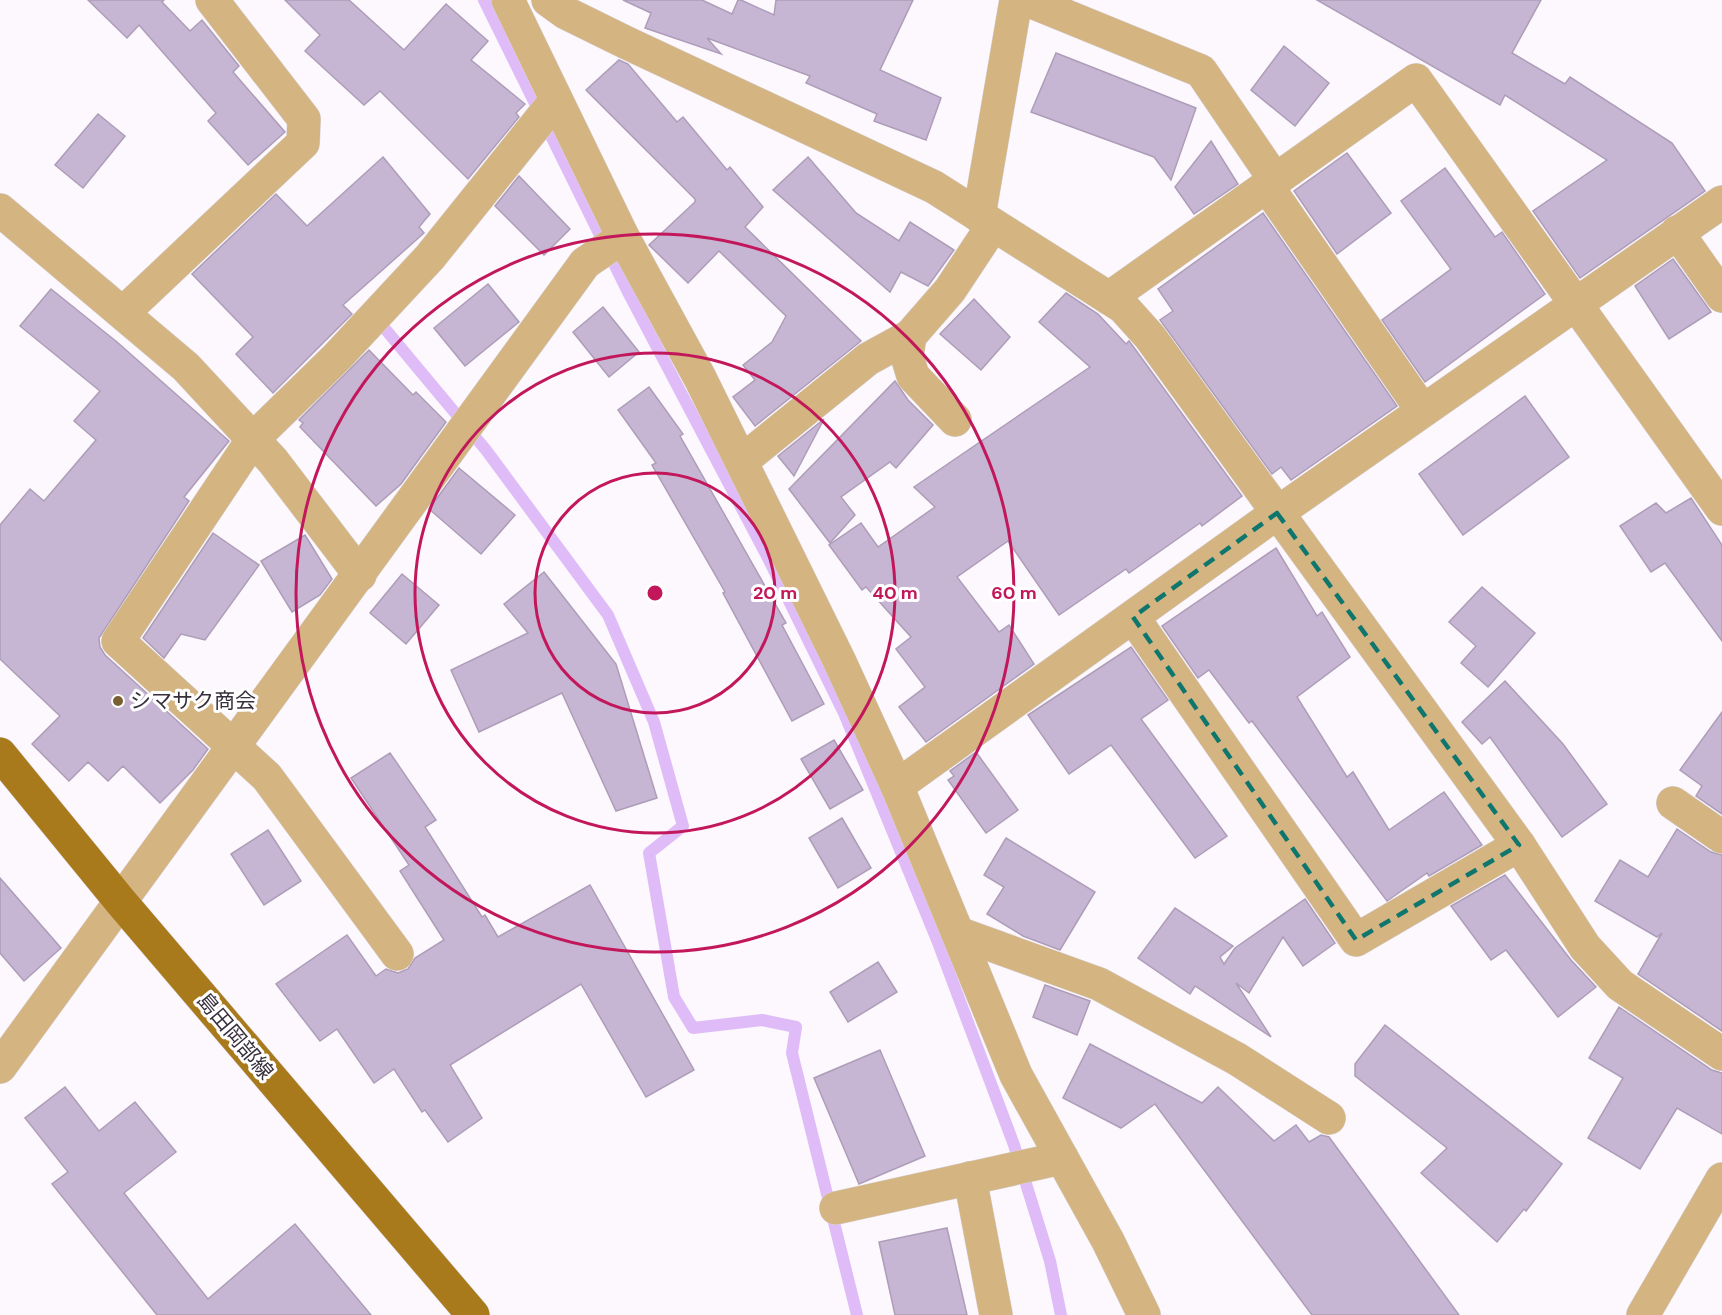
<svg xmlns="http://www.w3.org/2000/svg" width="1722" height="1315" viewBox="0 0 1722 1315" font-family="'DM Sans','Noto Sans JP',sans-serif">
<rect width="100%" height="100%" fill="#fcf8fe"/>
<g fill="none" stroke-linecap="round" stroke-linejoin="round">
<g stroke="#dfbbf7" stroke-width="12">
<path d="M 484,0 L 629,294 L 769,560 L 844,713 L 937,940 L 1014,1145 L 1050,1261 L 1061,1315"/>
<path d="M 386,330 L 486,450 L 608,615 L 654,722 L 683,826 L 649,853 L 674,997 L 693,1028 L 762,1020 L 796,1027 L 792,1053 L 857,1315"/>
</g>
</g>
<g fill="#c7b6d3" stroke="#ad9db8" stroke-width="1.5">
<path d="M 88,0 L 164,0 L 162,2 L 190,31 L 202,20 L 239,66 L 233,72 L 285,132 L 248,165 L 208,121 L 216,113 L 139,25 L 127,38 Z"/>
<path d="M 285,0 L 349,0 L 404,50 L 446,4 L 488,41 L 471,60 L 525,104 L 516,113 L 519,117 L 468,179 L 380,91 L 364,105 L 305,51 L 320,35 Z"/>
<path d="M 623,0 L 702,0 L 732,14 L 738,0 L 741,0 L 774,15 L 776,0 L 913,0 L 880,70 L 941,98 L 926,140 L 874,121 L 877,114 L 806,83 L 810,76 L 707,38 L 721,54 L 645,28 L 651,13 Z"/>
<path d="M 1317,0 L 1541,0 L 1512,53 L 1565,84 L 1570,77 L 1672,143 L 1705,191 L 1580,278 L 1533,211 L 1607,160 L 1505,95 L 1500,105 Z"/>
<path d="M 1284,46 L 1329,83 L 1295,126 L 1251,90 Z"/>
<path d="M 1056,53 L 1196,108 L 1171,180 L 1154,157 L 1031,112 Z"/>
<path d="M 619,60 L 628,64 L 677,122 L 683,117 L 727,170 L 730,167 L 763,207 L 745,227 L 861,341 L 755,426 L 733,397 L 755,380 L 743,365 L 772,342 L 786,316 L 719,251 L 688,283 L 649,245 L 695,202 L 695,199 L 586,90 Z"/>
<path d="M 98,114 L 125,136 L 83,188 L 55,165 Z"/>
<path d="M 1211,141 L 1238,184 L 1194,214 L 1175,187 Z"/>
<path d="M 1347,153 L 1391,213 L 1337,254 L 1294,191 Z"/>
<path d="M 383,157 L 430,214 L 419,227 L 424,233 L 343,305 L 352,314 L 273,393 L 236,354 L 253,337 L 192,274 L 276,194 L 307,226 Z"/>
<path d="M 808,157 L 856,213 L 899,241 L 910,222 L 954,250 L 928,286 L 901,272 L 890,292 L 773,190 Z"/>
<path d="M 1445,168 L 1495,237 L 1502,232 L 1545,294 L 1425,382 L 1382,320 L 1451,269 L 1401,201 Z"/>
<path d="M 519,176 L 570,229 L 544,255 L 495,206 Z"/>
<path d="M 1263,213 L 1397,406 L 1291,480 L 1281,467 L 1272,474 L 1160,320 L 1173,311 L 1158,289 Z"/>
<path d="M 1673,259 L 1711,312 L 1669,339 L 1635,286 Z"/>
<path d="M 488,284 L 519,322 L 465,366 L 434,328 Z"/>
<path d="M 51,289 L 117,342 L 229,441 L 184,497 L 189,501 L 99,638 L 100,647 L 105,655 L 208,749 L 193,770 L 160,803 L 123,766 L 108,781 L 88,762 L 69,781 L 32,744 L 60,716 L 0,659 L 0,525 L 30,489 L 44,501 L 96,440 L 74,421 L 100,391 L 20,326 Z"/>
<path d="M 1066,293 L 1098,314 L 1126,344 L 1129,341 L 1135,349 L 1242,496 L 1202,526 L 1200,523 L 1129,573 L 1126,569 L 1059,615 L 1008,541 L 957,577 L 999,632 L 1009,625 L 1034,664 L 926,742 L 899,707 L 925,687 L 896,649 L 911,637 L 866,587 L 862,590 L 829,545 L 861,523 L 878,547 L 935,507 L 914,487 L 1090,367 L 1039,322 Z"/>
<path d="M 974,299 L 1010,337 L 981,370 L 940,334 Z"/>
<path d="M 603,307 L 639,352 L 609,377 L 573,332 Z"/>
<path d="M 369,350 L 413,395 L 416,392 L 446,422 L 401,484 L 376,506 L 300,427 L 303,423 L 299,420 Z"/>
<path d="M 895,381 L 908,400 L 933,425 L 896,468 L 890,462 L 841,497 L 855,515 L 830,543 L 789,489 Z"/>
<path d="M 649,387 L 683,434 L 680,436 L 786,623 L 782,625 L 824,704 L 792,721 L 723,593 L 725,592 L 652,465 L 656,463 L 618,410 Z"/>
<path d="M 1525,396 L 1569,457 L 1463,535 L 1419,474 Z"/>
<path d="M 824,419 L 794,476 L 778,456 Z"/>
<path d="M 459,468 L 515,515 L 481,554 L 429,509 Z"/>
<path d="M 1691,498 L 1722,545 L 1722,641 L 1665,563 L 1651,572 L 1620,526 L 1656,503 L 1666,513 Z"/>
<path d="M 213,533 L 259,565 L 205,640 L 181,634 L 164,658 L 143,638 Z"/>
<path d="M 305,535 L 332,579 L 320,595 L 292,612 L 261,561 Z"/>
<path d="M 1276,548 L 1317,616 L 1322,612 L 1350,657 L 1297,697 L 1347,777 L 1353,772 L 1389,830 L 1444,792 L 1482,845 L 1429,876 L 1427,873 L 1387,901 L 1252,721 L 1249,723 L 1209,670 L 1198,678 L 1162,626 Z"/>
<path d="M 544,572 L 616,664 L 657,798 L 616,811 L 562,693 L 479,732 L 451,670 L 528,633 L 504,604 Z"/>
<path d="M 402,574 L 439,605 L 406,644 L 370,613 Z"/>
<path d="M 1482,587 L 1535,633 L 1488,687 L 1461,663 L 1476,646 L 1449,622 Z"/>
<path d="M 1131,647 L 1168,700 L 1141,719 L 1227,836 L 1195,858 L 1111,745 L 1069,774 L 1028,715 Z"/>
<path d="M 1505,681 L 1563,744 L 1607,804 L 1562,837 L 1490,737 L 1482,744 L 1462,722 Z"/>
<path d="M 1722,712 L 1722,814 L 1696,796 L 1702,786 L 1680,770 Z"/>
<path d="M 834,740 L 863,790 L 830,809 L 801,759 Z"/>
<path d="M 976,752 L 1018,810 L 986,833 L 948,780 L 954,776 L 950,771 Z"/>
<path d="M 390,753 L 436,820 L 425,827 L 482,917 L 485,915 L 498,937 L 590,885 L 694,1070 L 646,1097 L 581,984 L 450,1065 L 482,1118 L 448,1142 L 425,1110 L 422,1112 L 394,1069 L 374,1083 L 337,1029 L 320,1041 L 276,984 L 347,935 L 376,976 L 386,969 L 398,973 L 408,969 L 415,958 L 444,940 L 400,871 L 409,865 L 351,778 Z"/>
<path d="M 842,818 L 871,868 L 838,888 L 809,838 Z"/>
<path d="M 1677,829 L 1711,852 L 1722,855 L 1722,1031 L 1638,974 L 1662,933 L 1657,937 L 1595,901 L 1620,860 L 1648,877 Z"/>
<path d="M 268,830 L 301,881 L 264,905 L 231,854 Z"/>
<path d="M 1006,838 L 1095,892 L 1060,950 L 1023,936 L 987,914 L 1004,887 L 984,875 Z"/>
<path d="M 1505,875 L 1571,960 L 1596,987 L 1558,1017 L 1506,950 L 1491,960 L 1451,906 Z"/>
<path d="M 0,878 L 61,948 L 24,981 L 0,953 Z"/>
<path d="M 1305,899 L 1335,943 L 1303,966 L 1283,937 L 1249,993 L 1236,983 L 1271,1037 L 1195,986 L 1190,994 L 1138,958 L 1175,908 L 1233,946 L 1220,957 L 1224,964 L 1235,948 Z"/>
<path d="M 878,962 L 897,992 L 848,1022 L 830,992 Z"/>
<path d="M 1045,985 L 1090,1001 L 1077,1035 L 1033,1017 Z"/>
<path d="M 1619,1007 L 1712,1070 L 1722,1073 L 1722,1134 L 1677,1108 L 1640,1169 L 1588,1138 L 1623,1078 L 1589,1058 Z"/>
<path d="M 1385,1025 L 1562,1164 L 1526,1211 L 1524,1209 L 1497,1242 L 1421,1173 L 1447,1148 L 1355,1076 L 1355,1064 Z"/>
<path d="M 1090,1044 L 1202,1103 L 1218,1087 L 1274,1141 L 1296,1125 L 1309,1142 L 1321,1135 L 1329,1137 L 1459,1315 L 1312,1315 L 1155,1104 L 1121,1128 L 1063,1098 Z"/>
<path d="M 880,1050 L 925,1156 L 859,1184 L 814,1078 Z"/>
<path d="M 65,1087 L 99,1131 L 135,1102 L 176,1152 L 124,1193 L 208,1299 L 295,1224 L 371,1315 L 157,1315 L 52,1184 L 68,1172 L 25,1118 Z"/>
<path d="M 947,1228 L 967,1315 L 895,1315 L 879,1242 Z"/>
</g>
<g fill="none" stroke-linecap="round" stroke-linejoin="round">
<defs>
<g id="minor">
<path d="M 508,0 L 623,237 L 700,378 L 839,660 L 897,786 L 1016,1075 L 1108,1241 L 1144,1315"/>
<path d="M 548,0 L 566,13 L 627,43 L 934,187 L 1123,307 L 1150,337 L 1519,845 L 1585,947 L 1620,985 L 1722,1054"/>
<path d="M 1027,0 L 1201,71 L 1275,180"/>
<path d="M 1267,186 L 1422,410"/>
<path d="M 0,210 L 186,367 L 273,461 L 360,575"/>
<path d="M 979,216 L 1016,0"/>
<path d="M 1677,232 L 1722,296"/>
<path d="M 1109,298 L 1416,80 L 1722,509"/>
<path d="M 123,313 L 303,143 L 304,119 L 212,0"/>
<path d="M 955,420 L 913,376 L 907,356 L 910,336 L 950,290 L 993,225"/>
<path d="M 742,461 L 868,359 L 910,336"/>
<path d="M 1133,617 L 1356,940 L 1519,845"/>
<path d="M 897,786 L 1277,513 L 1722,202"/>
<path d="M 1673,803 L 1722,837"/>
<path d="M 958,933 L 1099,984 L 1237,1059 L 1329,1118"/>
<path d="M 397,954 L 267,777 L 118,641 L 253,439 L 336,358 L 430,257 L 556,100"/>
<path d="M 0,1067 L 585,263 L 623,237"/>
<path d="M 970,1178 L 996,1315"/>
<path d="M 836,1208 L 1062,1158"/>
<path d="M 1643,1315 L 1722,1179"/>
</g>
<path id="major" d="M 0,754 L 121,902 L 473,1315"/>
</defs>
<use href="#minor" stroke="#d9d4db" stroke-width="34"/>
<use href="#major" stroke="#d9d4db" stroke-width="34"/>
<use href="#minor" stroke="#d4b480" stroke-width="33"/>
<use href="#major" stroke="#a87a1c" stroke-width="33"/>
</g>
<path fill="none" stroke="#0f766e" stroke-width="4.5" stroke-dasharray="12 8" stroke-linejoin="round" d="M 1277,513 L 1519,845 L 1356,940 L 1133,617 Z"/>
<g fill="none" stroke="#c2185b" stroke-width="3">
<circle cx="655" cy="593" r="120"/>
<circle cx="655" cy="593" r="240"/>
<circle cx="655" cy="593" r="359"/>
</g>
<circle fill="#7a5f32" stroke="#fff" stroke-width="2" cx="118" cy="701" r="6"/>
<g text-anchor="middle" stroke-width="6" stroke-linejoin="round" paint-order="stroke">
<g font-size="21" fill="#37303c" stroke="#fff" text-anchor="start">
<text x="130" y="708">シマサク商会</text>
</g>
<g font-size="21" fill="#37303c" stroke="#fff">
<text transform="translate(235 1036) rotate(50)" y="7">島田岡部線</text>
</g>
</g>
<circle cx="655" cy="593" r="9" fill="#c2185b" stroke="#fff" stroke-width="3"/>
<g font-size="18" text-anchor="middle" font-weight="bold" fill="#c2185b" stroke="#fff" stroke-width="6" stroke-linejoin="round" paint-order="stroke">
<text x="775" y="599">20 m</text>
<text x="895" y="599">40 m</text>
<text x="1014" y="599">60 m</text>
</g>
</svg>
